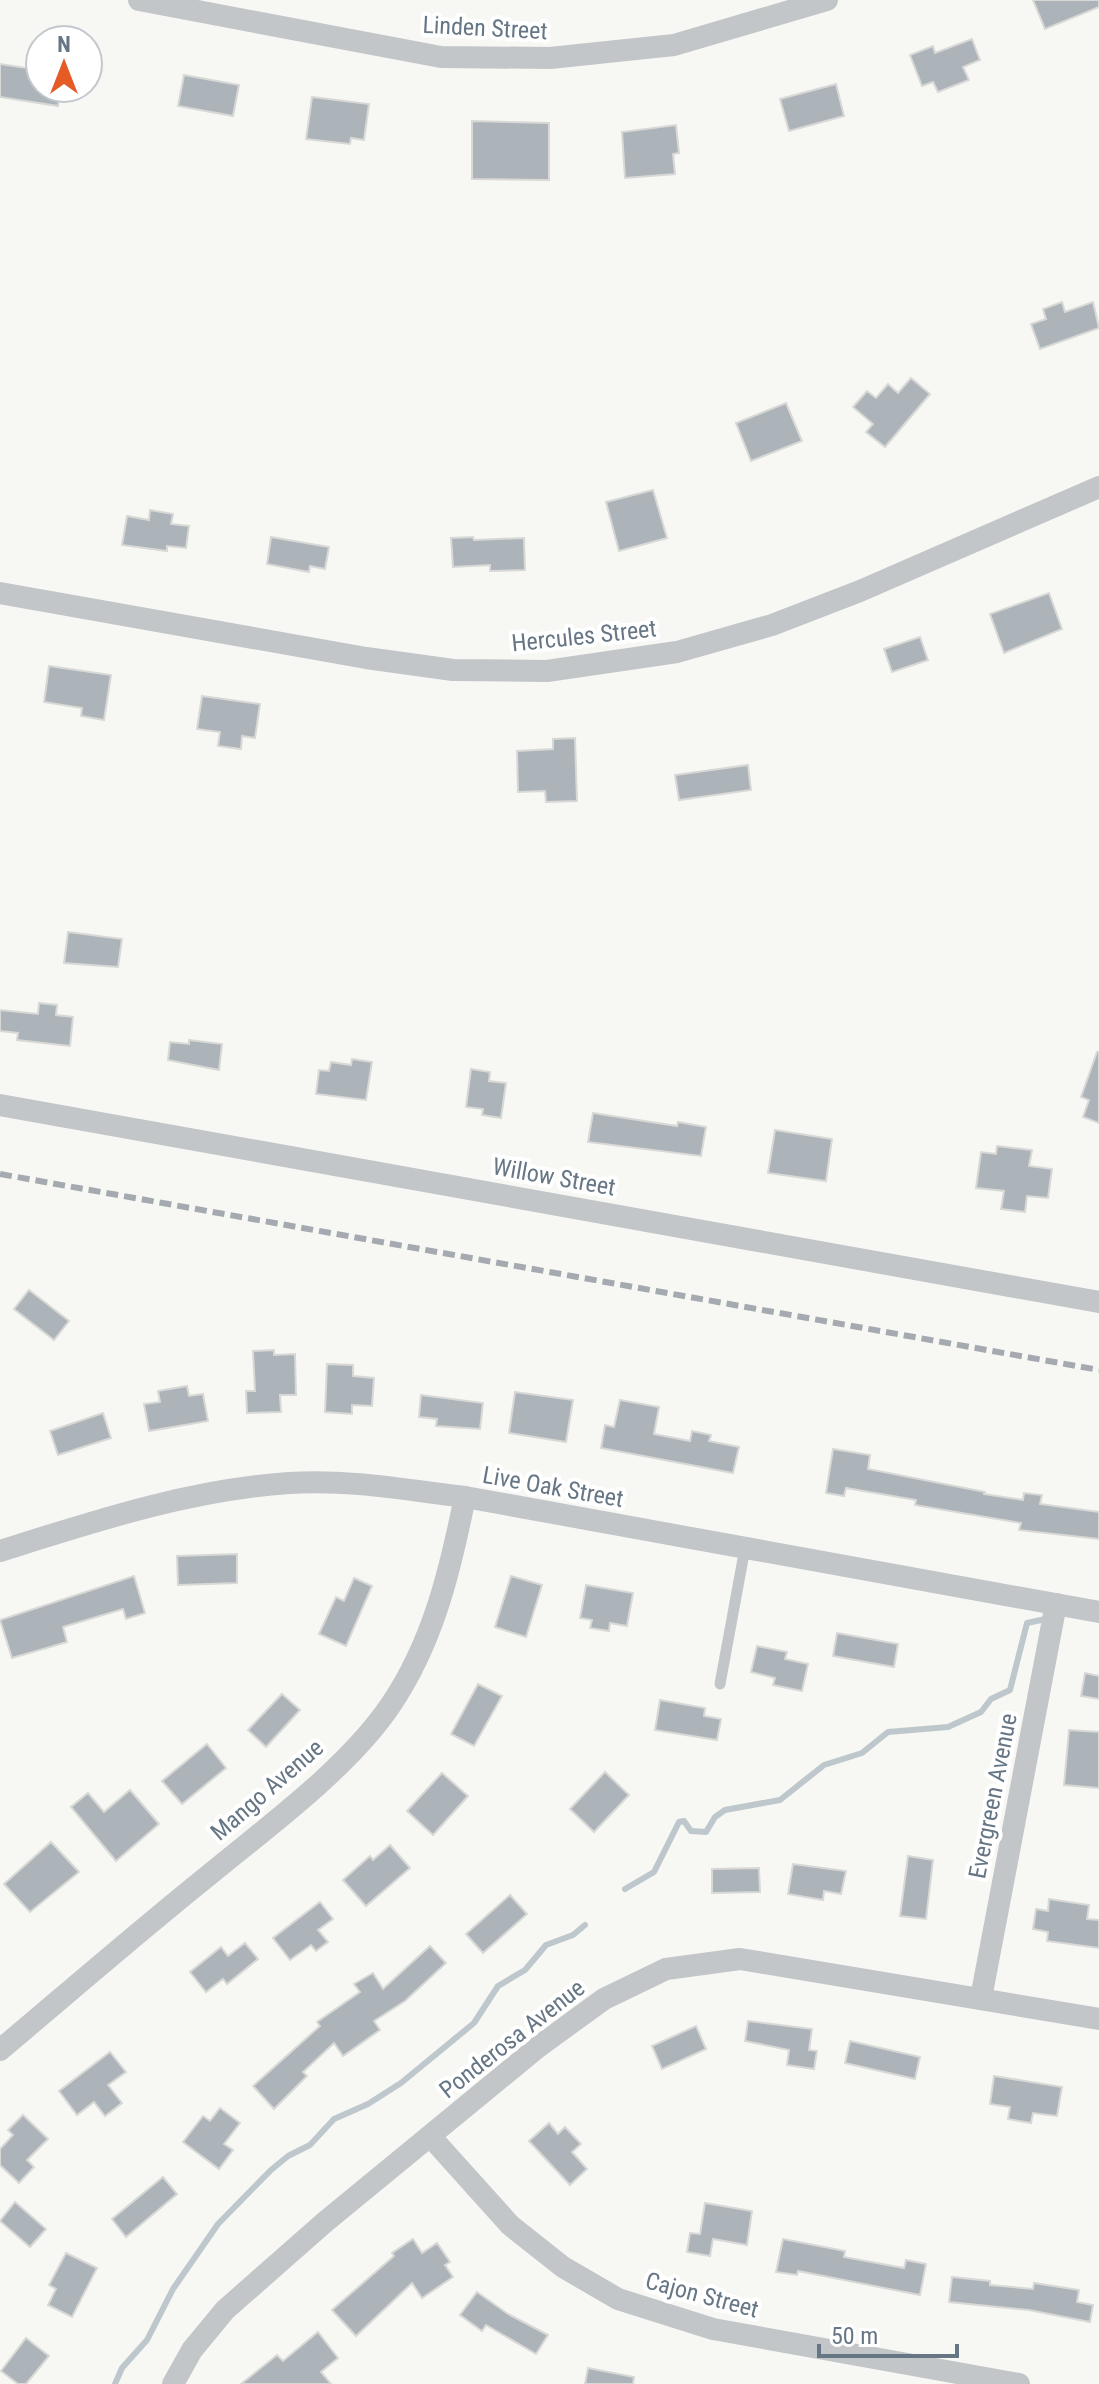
<svg xmlns="http://www.w3.org/2000/svg" width="1099" height="2384" viewBox="0 0 1099 2384" font-family="'Roboto Condensed',sans-serif">
<rect width="100%" height="100%" fill="#f7f7f4"/>
<g fill="none" stroke-linecap="round" stroke-linejoin="round">
<g stroke="#bdc7cc" stroke-width="6">
<path d="M 625,1889 L 654,1872 L 679,1822 L 684,1821 L 691,1831 L 706,1832 L 715,1817 L 725,1810 L 780,1800 L 824,1765 L 862,1753 L 888,1732 L 948,1727 L 981,1712 L 991,1699 L 1010,1690 L 1027,1623 L 1050,1618"/>
<path d="M 115,2384 L 122,2368 L 147,2340 L 173,2289 L 218,2224 L 271,2170 L 288,2156 L 310,2145 L 334,2119 L 368,2104 L 401,2083 L 474,2023 L 498,1986 L 525,1970 L 546,1945 L 573,1935 L 585,1925"/>
</g>
</g>
<g fill="#acb3b9" stroke="#d8d9d6" stroke-width="2">
<path d="M 1033,0 L 1099,0 L 1099,7 L 1045,29 Z"/>
<path d="M 972,39 L 980,60 L 963,67 L 969,80 L 938,92 L 933,82 L 922,86 L 910,55 L 933,46 L 935,53 Z"/>
<path d="M 0,64 L 40,70 L 40,88 L 61,90 L 58,106 L 0,97 Z"/>
<path d="M 184,75 L 239,85 L 233,116 L 178,106 Z"/>
<path d="M 836,84 L 844,116 L 789,131 L 780,99 Z"/>
<path d="M 312,97 L 369,104 L 364,140 L 351,138 L 350,144 L 306,139 Z"/>
<path d="M 472,121 L 549,123 L 549,180 L 472,179 Z"/>
<path d="M 676,125 L 679,153 L 673,154 L 675,174 L 625,178 L 622,132 Z"/>
<path d="M 1062,302 L 1065,312 L 1093,302 L 1099,328 L 1040,349 L 1031,324 L 1046,319 L 1043,309 Z"/>
<path d="M 911,378 L 930,394 L 885,447 L 866,432 L 873,424 L 853,407 L 867,391 L 876,398 L 888,384 L 898,393 Z"/>
<path d="M 786,403 L 802,441 L 751,461 L 736,423 Z"/>
<path d="M 653,490 L 667,538 L 619,551 L 606,502 Z"/>
<path d="M 150,510 L 173,514 L 171,524 L 189,526 L 186,548 L 167,546 L 167,551 L 122,545 L 127,516 L 149,520 Z"/>
<path d="M 271,537 L 329,547 L 325,569 L 310,566 L 309,572 L 267,564 Z"/>
<path d="M 473,537 L 474,540 L 524,538 L 525,570 L 490,571 L 490,565 L 453,567 L 451,538 Z"/>
<path d="M 1049,593 L 1062,629 L 1004,653 L 990,614 Z"/>
<path d="M 920,637 L 928,660 L 892,672 L 884,649 Z"/>
<path d="M 49,666 L 111,675 L 104,720 L 81,716 L 82,708 L 44,702 Z"/>
<path d="M 202,696 L 260,704 L 255,738 L 242,736 L 241,749 L 218,746 L 220,732 L 197,729 Z"/>
<path d="M 575,738 L 577,801 L 546,802 L 545,791 L 518,792 L 517,751 L 553,749 L 553,739 Z"/>
<path d="M 748,765 L 751,790 L 679,800 L 675,775 Z"/>
<path d="M 68,932 L 122,939 L 118,967 L 64,963 Z"/>
<path d="M 39,1003 L 57,1005 L 56,1015 L 73,1017 L 70,1046 L 17,1040 L 18,1033 L 0,1031 L 0,1010 L 38,1014 Z"/>
<path d="M 189,1040 L 222,1044 L 219,1070 L 168,1060 L 170,1042 L 189,1044 Z"/>
<path d="M 1097,1052 L 1099,1052 L 1099,1123 L 1083,1117 L 1089,1100 L 1081,1097 Z"/>
<path d="M 352,1059 L 372,1062 L 366,1100 L 316,1094 L 319,1070 L 329,1071 L 331,1062 L 351,1065 Z"/>
<path d="M 471,1069 L 490,1072 L 489,1081 L 506,1083 L 501,1118 L 482,1115 L 483,1109 L 466,1107 Z"/>
<path d="M 593,1113 L 677,1126 L 678,1122 L 706,1127 L 701,1156 L 588,1142 Z"/>
<path d="M 775,1130 L 832,1139 L 826,1181 L 768,1173 Z"/>
<path d="M 997,1146 L 1032,1150 L 1029,1166 L 1052,1169 L 1048,1198 L 1027,1196 L 1025,1212 L 1001,1209 L 1004,1191 L 976,1188 L 981,1152 L 996,1154 Z"/>
<path d="M 29,1290 L 69,1321 L 54,1340 L 14,1309 Z"/>
<path d="M 274,1350 L 274,1355 L 295,1354 L 296,1395 L 280,1395 L 281,1412 L 247,1413 L 246,1391 L 255,1391 L 253,1351 Z"/>
<path d="M 327,1364 L 353,1365 L 353,1376 L 374,1378 L 372,1406 L 352,1405 L 352,1414 L 325,1412 Z"/>
<path d="M 187,1386 L 189,1396 L 203,1394 L 208,1421 L 149,1431 L 144,1404 L 160,1402 L 158,1391 Z"/>
<path d="M 515,1392 L 573,1400 L 566,1442 L 509,1433 Z"/>
<path d="M 421,1395 L 483,1403 L 480,1429 L 436,1426 L 437,1419 L 419,1417 Z"/>
<path d="M 620,1400 L 659,1407 L 654,1434 L 690,1441 L 692,1431 L 711,1435 L 709,1441 L 739,1447 L 733,1473 L 601,1448 L 605,1425 L 614,1427 Z"/>
<path d="M 103,1413 L 111,1438 L 58,1455 L 50,1431 Z"/>
<path d="M 833,1449 L 870,1455 L 868,1469 L 985,1492 L 984,1494 L 1023,1500 L 1024,1493 L 1042,1495 L 1040,1504 L 1099,1512 L 1099,1539 L 1019,1530 L 1021,1523 L 915,1505 L 916,1500 L 846,1488 L 844,1496 L 826,1493 Z"/>
<path d="M 237,1554 L 237,1583 L 178,1585 L 177,1556 Z"/>
<path d="M 134,1576 L 145,1613 L 126,1619 L 123,1609 L 63,1627 L 67,1642 L 12,1658 L 0,1620 Z"/>
<path d="M 511,1576 L 542,1585 L 526,1637 L 495,1627 Z"/>
<path d="M 354,1578 L 372,1586 L 346,1646 L 319,1634 L 336,1597 L 344,1601 Z"/>
<path d="M 586,1585 L 633,1593 L 627,1626 L 610,1623 L 609,1631 L 590,1628 L 592,1620 L 580,1618 Z"/>
<path d="M 837,1633 L 898,1644 L 894,1667 L 833,1656 Z"/>
<path d="M 757,1646 L 787,1652 L 785,1659 L 808,1664 L 802,1691 L 773,1685 L 775,1678 L 751,1672 Z"/>
<path d="M 1085,1673 L 1099,1676 L 1099,1699 L 1081,1696 Z"/>
<path d="M 478,1684 L 502,1696 L 474,1746 L 451,1734 Z"/>
<path d="M 282,1694 L 300,1710 L 266,1747 L 248,1730 Z"/>
<path d="M 660,1700 L 705,1708 L 704,1716 L 721,1719 L 717,1740 L 655,1730 Z"/>
<path d="M 1069,1730 L 1099,1732 L 1099,1788 L 1064,1785 Z"/>
<path d="M 207,1744 L 226,1768 L 182,1804 L 162,1781 Z"/>
<path d="M 605,1772 L 629,1795 L 594,1832 L 570,1809 Z"/>
<path d="M 442,1773 L 468,1796 L 433,1835 L 407,1811 Z"/>
<path d="M 130,1790 L 159,1824 L 116,1861 L 71,1807 L 88,1793 L 104,1812 Z"/>
<path d="M 51,1842 L 79,1872 L 30,1912 L 4,1884 Z"/>
<path d="M 390,1845 L 410,1868 L 366,1906 L 343,1880 L 370,1856 L 373,1860 Z"/>
<path d="M 908,1856 L 933,1860 L 926,1919 L 900,1916 Z"/>
<path d="M 793,1864 L 846,1871 L 841,1894 L 824,1891 L 823,1900 L 788,1894 Z"/>
<path d="M 759,1868 L 760,1892 L 712,1893 L 712,1869 Z"/>
<path d="M 510,1895 L 527,1914 L 483,1953 L 466,1934 Z"/>
<path d="M 1049,1899 L 1089,1905 L 1087,1919 L 1099,1920 L 1099,1948 L 1047,1941 L 1048,1932 L 1033,1929 L 1036,1909 L 1048,1911 Z"/>
<path d="M 320,1902 L 333,1919 L 318,1930 L 328,1942 L 316,1951 L 311,1945 L 290,1960 L 273,1938 Z"/>
<path d="M 245,1943 L 258,1959 L 227,1984 L 223,1979 L 206,1992 L 190,1972 L 221,1947 L 228,1956 Z"/>
<path d="M 430,1946 L 446,1963 L 405,2001 L 374,2021 L 380,2030 L 343,2056 L 334,2043 L 303,2072 L 307,2076 L 274,2109 L 253,2086 L 320,2026 L 317,2022 L 360,1992 L 354,1984 L 373,1973 L 383,1989 Z"/>
<path d="M 748,2021 L 812,2029 L 809,2050 L 817,2051 L 814,2069 L 787,2065 L 789,2050 L 745,2041 Z"/>
<path d="M 696,2026 L 706,2049 L 662,2069 L 652,2046 Z"/>
<path d="M 850,2041 L 920,2057 L 915,2079 L 845,2063 Z"/>
<path d="M 110,2052 L 126,2072 L 108,2085 L 122,2103 L 105,2116 L 94,2102 L 77,2115 L 59,2091 Z"/>
<path d="M 994,2076 L 1062,2087 L 1057,2116 L 1033,2113 L 1031,2123 L 1008,2119 L 1010,2107 L 990,2104 Z"/>
<path d="M 220,2108 L 240,2123 L 224,2144 L 233,2150 L 219,2169 L 183,2142 L 203,2116 L 210,2121 Z"/>
<path d="M 23,2115 L 48,2139 L 27,2160 L 34,2167 L 19,2183 L 0,2165 L 0,2149 L 13,2135 L 8,2130 Z"/>
<path d="M 549,2123 L 558,2134 L 565,2127 L 581,2144 L 572,2152 L 587,2169 L 570,2185 L 529,2141 Z"/>
<path d="M 163,2177 L 177,2194 L 126,2237 L 112,2219 Z"/>
<path d="M 15,2202 L 46,2229 L 30,2247 L 0,2221 Z"/>
<path d="M 705,2203 L 752,2211 L 747,2245 L 713,2239 L 710,2256 L 687,2252 L 690,2233 L 700,2234 Z"/>
<path d="M 413,2239 L 422,2253 L 437,2243 L 450,2262 L 445,2265 L 453,2277 L 422,2298 L 412,2283 L 356,2336 L 332,2310 L 394,2256 L 392,2253 Z"/>
<path d="M 783,2239 L 845,2251 L 844,2257 L 904,2268 L 906,2260 L 926,2264 L 920,2295 L 798,2271 L 797,2275 L 776,2272 Z"/>
<path d="M 66,2253 L 97,2268 L 72,2317 L 48,2305 L 56,2289 L 49,2285 Z"/>
<path d="M 952,2277 L 990,2281 L 990,2285 L 1033,2289 L 1034,2283 L 1079,2290 L 1077,2302 L 1093,2305 L 1090,2322 L 1029,2310 L 949,2302 Z"/>
<path d="M 477,2292 L 508,2314 L 548,2335 L 536,2354 L 486,2325 L 482,2331 L 460,2315 Z"/>
<path d="M 318,2332 L 338,2358 L 321,2372 L 331,2384 L 241,2384 L 277,2355 L 283,2361 Z"/>
<path d="M 26,2338 L 49,2356 L 26,2384 L 18,2384 L 1,2371 Z"/>
<path d="M 588,2368 L 634,2377 L 633,2384 L 585,2384 Z"/>
</g>
<g fill="none" stroke-linecap="round" stroke-linejoin="round">
<path stroke="#c2c6c9" stroke-width="11" d="M 720,1684 L 745,1548"/>
<g stroke="#c2c6c9" stroke-width="22">
<path d="M 139,0 L 441,57 L 550,58 L 674,45 L 827,0"/>
<path d="M 0,593 L 366,658 L 453,670 L 547,671 L 677,652 L 772,625 L 860,591 L 1099,487"/>
<path d="M 0,1105 L 1099,1302"/>
<path d="M 0,1551 C 95,1521 189,1490 289,1483 C 348,1479 407,1490 465,1497 L 1099,1612"/>
<path d="M 981,1998 L 1056,1604"/>
<path d="M 0,2050 C 69,1992 138,1932 209,1875 C 267,1827 347,1769 390,1706 C 433,1643 450,1571 465,1497"/>
<path d="M 430,2136 L 510,2225 L 563,2267 L 618,2299 L 713,2329 L 1019,2384"/>
<path d="M 173,2384 L 192,2350 L 225,2310 L 325,2222 L 538,2047 L 604,1999 L 666,1969 L 740,1959 L 1099,2019"/>
</g>
<path stroke="#a5aab0" stroke-width="6" stroke-dasharray="12 6" stroke-linecap="butt" d="M 0,1174 L 1099,1370"/>
</g>
<g text-anchor="middle" stroke-width="8" stroke-linejoin="round" paint-order="stroke">
<g font-size="24" fill="#667685" stroke="#fff">
<text transform="translate(485 28) rotate(3)" y="8">Linden Street</text>
<text transform="translate(584 636) rotate(-6)" y="8">Hercules Street</text>
<text transform="translate(554 1177) rotate(10)" y="8">Willow Street</text>
<text transform="translate(553 1487) rotate(10)" y="8">Live Oak Street</text>
<text transform="translate(267 1790) rotate(-41)" y="8">Mango Avenue</text>
<text transform="translate(993 1796) rotate(-79)" y="8">Evergreen Avenue</text>
<text transform="translate(512 2039) rotate(-38)" y="8">Ponderosa Avenue</text>
<text transform="translate(702 2295) rotate(15)" y="8">Cajon Street</text>
</g>
</g>
<g transform="translate(64 64)"><circle r="38" fill="#ffffff" stroke="#c2c8ce" stroke-width="2"/>
<path d="M0-6L14 30L0 20L-14 30Z" fill="#e45b26"/>
<text y="-12" font-size="22" font-weight="bold" text-anchor="middle" fill="#667685">N</text>
</g>
<path d="M819 2344v12h138v-12" fill="none" stroke="#667685" stroke-width="4"/>
<text x="831" y="2344" font-size="24" fill="#667685" stroke="#ffffff" stroke-width="6" paint-order="stroke">50 m</text>
</svg>
